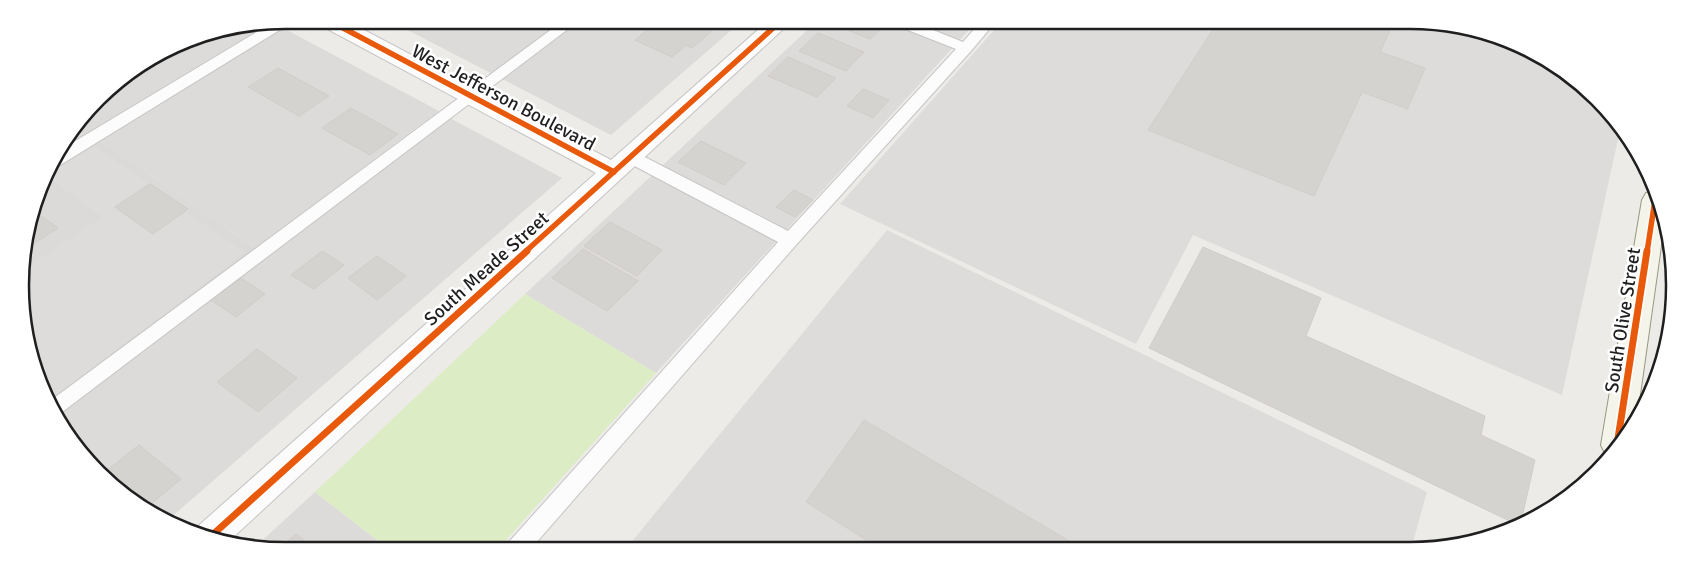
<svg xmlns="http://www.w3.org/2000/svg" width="1695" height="571" viewBox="0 0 1695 571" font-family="Signika,sans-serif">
<rect width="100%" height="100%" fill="#edebe8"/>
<g fill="#dcdbd9">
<path d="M 388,20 L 743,20 L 611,135 Z"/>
<path d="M 818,20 L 978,20 L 656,373 L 525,294 Z"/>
<path d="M 276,22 L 58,154 L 110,86 L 184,40 Z"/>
<path d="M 283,28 L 439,111 L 255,248 L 99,139 Z"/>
<path d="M 450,118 L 562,178 L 168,520 L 138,506 L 65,433 L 57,416 Z"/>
<path d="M 315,492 L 391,551 L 286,551 L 255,547 Z"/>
</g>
<path fill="#dbdad9" d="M 99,139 L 255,248 L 51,403 L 29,354 L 22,251 L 46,172 Z"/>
<path fill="#dcecc5" d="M 525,294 L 656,373 L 496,551 L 391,551 L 315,492 Z"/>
<g fill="#dddcdb">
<path d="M 1003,20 L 1219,20 L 1148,130 L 1314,196 L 1362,92 L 1409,109 L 1425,68 L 1380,52 L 1395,20 L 1410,20 L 1478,29 L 1571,75 L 1620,130 L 1562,395 L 1193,235 L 1136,344 L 840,204 Z"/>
<path d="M 95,146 L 148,183 L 113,207 L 152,235 L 186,212 L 245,252 L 50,401 L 29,354 L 23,270 L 102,217 L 46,176 Z"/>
<path d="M 887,230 L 1427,492 L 1411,549 L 1083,549 L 864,420 L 806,502 L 882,550 L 625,550 Z"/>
</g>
<g fill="#d5d3d0" stroke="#d1ccc9">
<path d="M 659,20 L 689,20 L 713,30 L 692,48 L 686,45 L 672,57 L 635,40 Z"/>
<path d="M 834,20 L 887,20 L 889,21 L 870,39 L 830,23 Z"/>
<path d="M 1219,20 L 1395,20 L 1380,52 L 1425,68 L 1408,109 L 1362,92 L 1314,196 L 1148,130 Z"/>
<path d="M 818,33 L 864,52 L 846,71 L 799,51 Z"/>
<path d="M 788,57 L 836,78 L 817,97 L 768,76 Z"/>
<path d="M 278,68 L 329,96 L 299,116 L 248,87 Z"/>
<path d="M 863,89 L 889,100 L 873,118 L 847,106 Z"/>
<path d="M 351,108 L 398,134 L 370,155 L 322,128 Z"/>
<path d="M 701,141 L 746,163 L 724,185 L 678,162 Z"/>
<path d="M 150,184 L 188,209 L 153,234 L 115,207 Z"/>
<path d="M 794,190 L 813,200 L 795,217 L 776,207 Z"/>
<path d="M 34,211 L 58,228 L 22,251 Z"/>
<path d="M 610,222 L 662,250 L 637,276 L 584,246 Z"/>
<path d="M 1203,247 L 1321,298 L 1306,336 L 1485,416 L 1481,435 L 1535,460 L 1520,526 L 1149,348 Z"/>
<path d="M 583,249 L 638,281 L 607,311 L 552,278 Z"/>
<path d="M 322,251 L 344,265 L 314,289 L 291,275 Z"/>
<path d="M 377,256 L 406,276 L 377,300 L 348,278 Z"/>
<path d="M 241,278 L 265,294 L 236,317 L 211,300 Z"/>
<path d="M 257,349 L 297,378 L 258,412 L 217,382 Z"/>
<path d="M 864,420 L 1083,549 L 882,550 L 806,502 Z"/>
<path d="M 139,445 L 181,479 L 145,509 L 138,506 L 104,473 Z"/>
<path d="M 296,534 L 318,551 L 278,550 Z"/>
</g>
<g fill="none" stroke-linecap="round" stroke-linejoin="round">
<defs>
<g id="lane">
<path d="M 286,20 L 293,20 L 291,23 L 57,167 L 48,168 L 62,149 L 272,23 Z"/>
<path d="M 564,20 L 580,20 L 57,416 L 50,401 Z"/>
<path d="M 888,20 L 908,20 L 963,42 L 982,20 L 997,20 L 971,51 L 796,245 L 529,551 L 505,551 L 507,544 L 778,242 L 625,161 L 623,157 L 625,153 L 631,151 L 637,153 L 788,231 L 956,49 L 890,23 Z"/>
<path d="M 1652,220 L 1663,224 L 1668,237 L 1646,230 L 1644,226 L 1646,222 Z"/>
</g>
<path id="street" d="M 317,20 L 345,20 L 611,160 L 769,20 L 793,20 L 227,543 L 217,542 L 195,532 L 197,527 L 596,173 L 320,25 Z"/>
<path id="secondary" d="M 1652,191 L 1664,225 L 1636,423 L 1609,456 L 1606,455 L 1601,445 L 1642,200 L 1646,193 Z"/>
</defs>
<use href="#lane" stroke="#c6c5c4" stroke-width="2"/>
<use href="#street" stroke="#c6c5c4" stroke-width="2"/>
<use href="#secondary" stroke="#98987e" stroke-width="2"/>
<use href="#lane" fill="#fcfcfc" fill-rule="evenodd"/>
<use href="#street" fill="#fcfcfc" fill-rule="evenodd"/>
<use href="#secondary" fill="#f4f4eb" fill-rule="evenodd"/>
<defs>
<g id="cycleway-far1">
<path d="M 328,20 L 614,172"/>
<path d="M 525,252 L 782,20"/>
<path d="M 1647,252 L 1655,200"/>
</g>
<g id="cycleway">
<path d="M 1617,445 L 1647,251"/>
<path d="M 209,538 L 527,251"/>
</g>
</defs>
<use href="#cycleway-far1" stroke="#fff" stroke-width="8"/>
<use href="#cycleway" stroke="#fff" stroke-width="10"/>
<use href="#cycleway-far1" stroke="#e8590c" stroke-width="5.5"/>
<use href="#cycleway" stroke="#e8590c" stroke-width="7"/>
</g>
<g text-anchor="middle" stroke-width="5" stroke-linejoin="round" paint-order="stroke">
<g font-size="19" fill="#1f1f1f" stroke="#fff">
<text transform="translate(504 97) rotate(28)" y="7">West Jefferson Boulevard</text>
<text transform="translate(486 268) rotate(-42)" y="7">South Meade Street</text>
<text transform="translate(1622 320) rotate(-81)" y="7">South Olive Street</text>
</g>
</g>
<path d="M0 0H1695V571H0ZM285 29H1410A256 256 0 0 1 1666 285V286A256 256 0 0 1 1410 542H285A256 256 0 0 1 29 286V285A256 256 0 0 1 285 29Z" fill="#fff" fill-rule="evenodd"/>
<path fill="none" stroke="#1f1f1f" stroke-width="2.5" d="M285 29H1410A256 256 0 0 1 1666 285V286A256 256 0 0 1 1410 542H285A256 256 0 0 1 29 286V285A256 256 0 0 1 285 29Z"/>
</svg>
